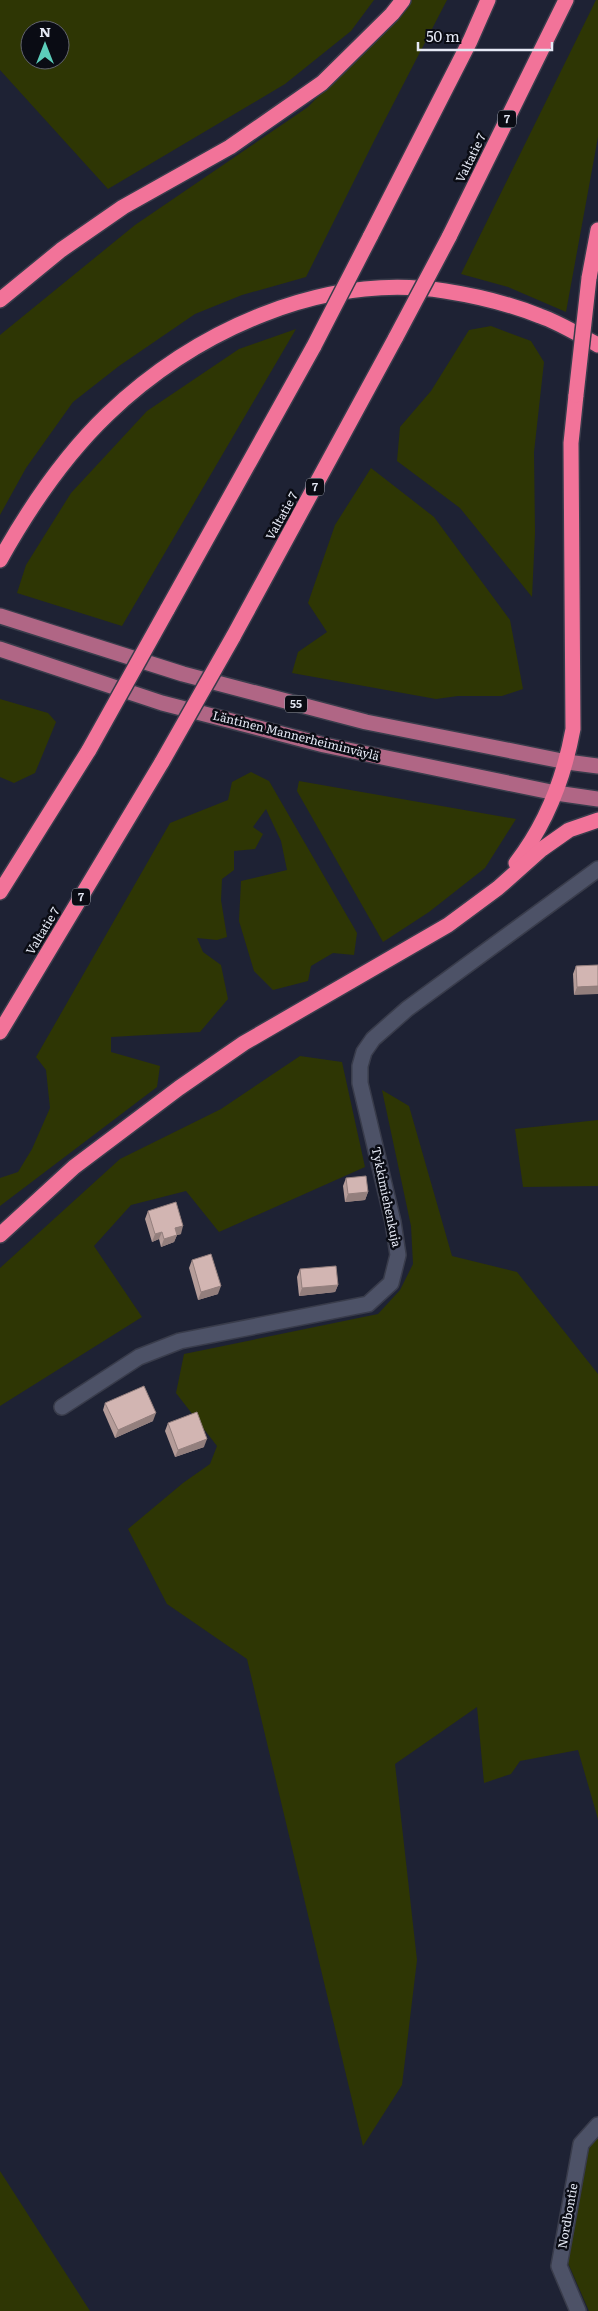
<svg xmlns="http://www.w3.org/2000/svg" width="598" height="2311" viewBox="0 0 598 2311" font-family="Literata,serif">
<rect width="100%" height="100%" fill="#1e2234"/>
<g fill="#2e3604" fill-rule="evenodd">
<path d="M 0,0 L 374,0 L 351,31 L 285,84 L 108,189 L 0,70 ZM 30,30 L 60,30 L 60,60 L 30,60 Z"/>
<path d="M 411,0 L 447,0 L 375,139 L 306,277 L 242,295 L 195,314 L 119,366 L 73,402 L 26,468 L 0,515 L 0,335 L 135,225 L 308,107 Z"/>
<path d="M 596,0 L 598,0 L 598,137 L 566,312 L 508,287 L 461,274 Z"/>
<path d="M 491,326 L 531,341 L 544,362 L 534,452 L 535,533 L 532,597 L 460,508 L 397,461 L 400,427 L 431,391 L 469,330 Z"/>
<path d="M 296,329 L 122,626 L 17,593 L 26,565 L 71,493 L 147,411 L 239,349 Z"/>
<path d="M 371,468 L 434,517 L 510,620 L 523,689 L 502,696 L 458,696 L 436,699 L 292,673 L 298,652 L 327,632 L 308,603 L 335,525 Z"/>
<path d="M 0,699 L 48,713 L 56,722 L 35,773 L 14,783 L 0,777 Z"/>
<path d="M 251,772 L 269,781 L 357,933 L 354,955 L 333,953 L 311,966 L 308,981 L 273,990 L 254,971 L 239,921 L 241,881 L 287,870 L 281,841 L 266,809 L 253,827 L 263,834 L 255,849 L 234,851 L 234,870 L 222,879 L 221,900 L 227,937 L 217,940 L 197,938 L 203,952 L 221,965 L 228,999 L 200,1032 L 111,1037 L 111,1052 L 160,1066 L 157,1087 L 0,1206 L 0,1178 L 18,1172 L 32,1149 L 50,1108 L 46,1070 L 36,1057 L 170,823 L 228,800 L 232,782 Z"/>
<path d="M 299,781 L 516,819 L 485,868 L 429,912 L 383,942 L 297,791 Z"/>
<path d="M 300,1056 L 342,1062 L 365,1167 L 219,1232 L 186,1191 L 131,1205 L 94,1246 L 142,1317 L 0,1406 L 0,1268 L 120,1159 L 221,1109 Z"/>
<path d="M 382,1090 L 409,1106 L 452,1256 L 517,1272 L 598,1374 L 598,1819 L 578,1750 L 520,1761 L 511,1774 L 484,1783 L 477,1707 L 395,1764 L 417,1960 L 402,2085 L 363,2146 L 247,1659 L 167,1604 L 128,1529 L 183,1483 L 210,1464 L 217,1446 L 176,1393 L 184,1354 L 378,1314 L 400,1290 L 413,1264 L 411,1226 Z"/>
<path d="M 598,1120 L 598,1186 L 523,1187 L 515,1129 Z"/>
<path d="M 598,2137 L 598,2311 L 589,2311 L 568,2263 L 589,2148 Z"/>
<path d="M 0,2171 L 90,2311 L 0,2311 Z"/>
</g>
<g fill="none" stroke-linecap="round" stroke-linejoin="round">
<defs>
<g id="minor">
<path d="M 62,1407 L 139,1357 L 180,1341 L 368,1304 L 391,1283 L 398,1255 L 393,1222 L 360,1083 L 360,1066 L 364,1052 L 373,1039 L 407,1009 L 598,869"/>
<path d="M 578,2311 L 559,2266 L 581,2144 L 598,2125"/>
</g>
<g id="primary">
<path d="M 0,616 L 183,674 L 366,722 L 567,762 L 598,766"/>
<path d="M 0,649 L 162,703 L 324,745 L 556,793 L 598,799"/>
</g>
<g id="motorway">
<path d="M 370,237 L 470,41 L 488,0"/>
<path d="M 449,237 L 566,0"/>
<path d="M 589,278 L 598,230"/>
<path d="M 0,300 L 61,250 L 123,207 L 230,147 L 322,83 L 392,14 L 403,0"/>
<path d="M 0,560 C 29,508 64,456 108,414 C 195,331 323,272 445,291 C 477,296 510,304 540,316 C 560,323 579,335 598,345"/>
<path d="M 167,610 L 314,346"/>
<path d="M 233,637 L 396,337"/>
<path d="M 516,863 C 547,823 564,778 573,729 L 571,443 L 576,395"/>
<path d="M 0,892 L 89,750"/>
<path d="M 0,1032 L 162,762"/>
<path d="M 0,1235 L 74,1167 L 179,1088 L 244,1043 L 448,925 L 498,888 L 542,849 L 569,830 L 598,820"/>
</g>
</defs>
<use href="#minor" stroke="#393c4b" stroke-width="18"/>
<use href="#primary" stroke="#393c4b" stroke-width="18"/>
<use href="#motorway" stroke="#393c4b" stroke-width="18"/>
<use href="#minor" stroke="#4d5267" stroke-width="15"/>
<use href="#primary" stroke="#b06685" stroke-width="15"/>
<use href="#motorway" stroke="#f27399" stroke-width="15"/>
<defs>
<g id="motorway-bridge">
<path d="M 396,337 L 449,237"/>
<path d="M 314,346 L 370,237"/>
<path d="M 576,395 L 589,278"/>
<path d="M 89,750 L 167,610"/>
<path d="M 162,762 L 233,637"/>
</g>
</defs>
<use href="#motorway-bridge" stroke="#393c4b" stroke-width="18" stroke-linecap="butt"/>
<use href="#motorway-bridge" stroke="#f27399" stroke-width="15"/>
</g>
<g fill="#b59c99">
<path d="M 598,965 L 574,995 L 573,974 L 576,966 Z"/>
<path d="M 346,1178 L 368,1192 L 365,1200 L 345,1202 L 343,1186 Z"/>
<path d="M 148,1211 L 181,1234 L 177,1235 L 174,1242 L 161,1247 L 159,1239 L 152,1242 L 145,1219 Z"/>
<path d="M 192,1260 L 218,1294 L 198,1300 L 189,1268 Z"/>
<path d="M 300,1269 L 338,1285 L 335,1292 L 299,1296 L 297,1277 Z"/>
<path d="M 105,1403 L 153,1421 L 115,1438 L 103,1410 Z"/>
<path d="M 168,1423 L 204,1447 L 175,1457 L 165,1431 Z"/>
</g>
<g fill="#937f7d">
<path d="M 598,986 L 598,994 L 574,995 L 577,987 Z"/>
<path d="M 368,1192 L 365,1200 L 345,1202 L 348,1194 Z"/>
<path d="M 183,1226 L 181,1234 L 177,1235 L 174,1242 L 161,1247 L 164,1239 L 175,1228 Z"/>
<path d="M 162,1232 L 159,1239 L 152,1242 L 155,1234 Z"/>
<path d="M 338,1285 L 335,1292 L 299,1296 L 302,1288 Z"/>
<path d="M 221,1286 L 218,1294 L 198,1300 L 201,1292 Z"/>
<path d="M 156,1413 L 153,1421 L 115,1438 L 118,1430 Z"/>
<path d="M 207,1439 L 204,1447 L 175,1457 L 178,1450 Z"/>
</g>
<g fill="#d2b5b2" stroke="#937f7d">
<path d="M 598,965 L 598,986 L 577,987 L 576,966 Z"/>
<path d="M 366,1176 L 368,1192 L 348,1194 L 346,1178 Z"/>
<path d="M 176,1202 L 183,1226 L 175,1228 L 177,1235 L 164,1239 L 162,1232 L 155,1234 L 148,1211 Z"/>
<path d="M 211,1254 L 221,1286 L 201,1292 L 192,1260 Z"/>
<path d="M 336,1266 L 338,1285 L 302,1288 L 300,1269 Z"/>
<path d="M 144,1386 L 156,1413 L 118,1430 L 105,1403 Z"/>
<path d="M 197,1412 L 207,1439 L 178,1450 L 168,1423 Z"/>
</g>
<g text-anchor="middle" stroke-width="5" stroke-linejoin="round" paint-order="stroke">
<g fill="#0a0c14" stroke="#a3a7b2" stroke-width="1">
<rect x="498" y="110.5" width="18" height="17" rx="4"/>
<rect x="306" y="478.5" width="18" height="17" rx="4"/>
<rect x="285" y="695.5" width="22" height="17" rx="4"/>
<rect x="72" y="888.5" width="18" height="17" rx="4"/>
</g>
<g font-size="11" font-weight="bold" fill="#e5e9f5">
<text x="507" y="123">7</text>
<text x="315" y="491">7</text>
<text x="296" y="708">55</text>
<text x="81" y="901">7</text>
</g>
<g font-size="12" fill="#e5e9f5" stroke="#0a0c14">
<text transform="translate(471 158) rotate(-64)" y="4">Valtatie 7</text>
<text transform="translate(282 516) rotate(-61)" y="4">Valtatie 7</text>
<text transform="translate(296 736) rotate(14)" y="4">Läntinen Mannerheiminväylä</text>
<text transform="translate(43 931) rotate(-59)" y="4">Valtatie 7</text>
<text transform="translate(386 1197) rotate(78)" y="4">Tykkimiehenkuja</text>
<text transform="translate(568 2216) rotate(-80)" y="4">Nordbontie</text>
</g>
</g>
<g transform="translate(45 45)"><circle r="24" fill="#0a0c14" stroke="#62646e"/>
<path d="M0-4L9 19L0 12L-9 19Z" fill="#5ccebb"/>
<text y="-8" font-size="14" font-weight="bold" text-anchor="middle" fill="#e5e9f5">N</text>
</g>
<path d="M418 42v8h134v-8" fill="none" stroke="#e5e9f5" stroke-width="2.5"/>
<text x="426" y="42" font-size="15" fill="#e5e9f5" stroke="#0a0c14" stroke-width="4" paint-order="stroke">50 m</text>
</svg>
